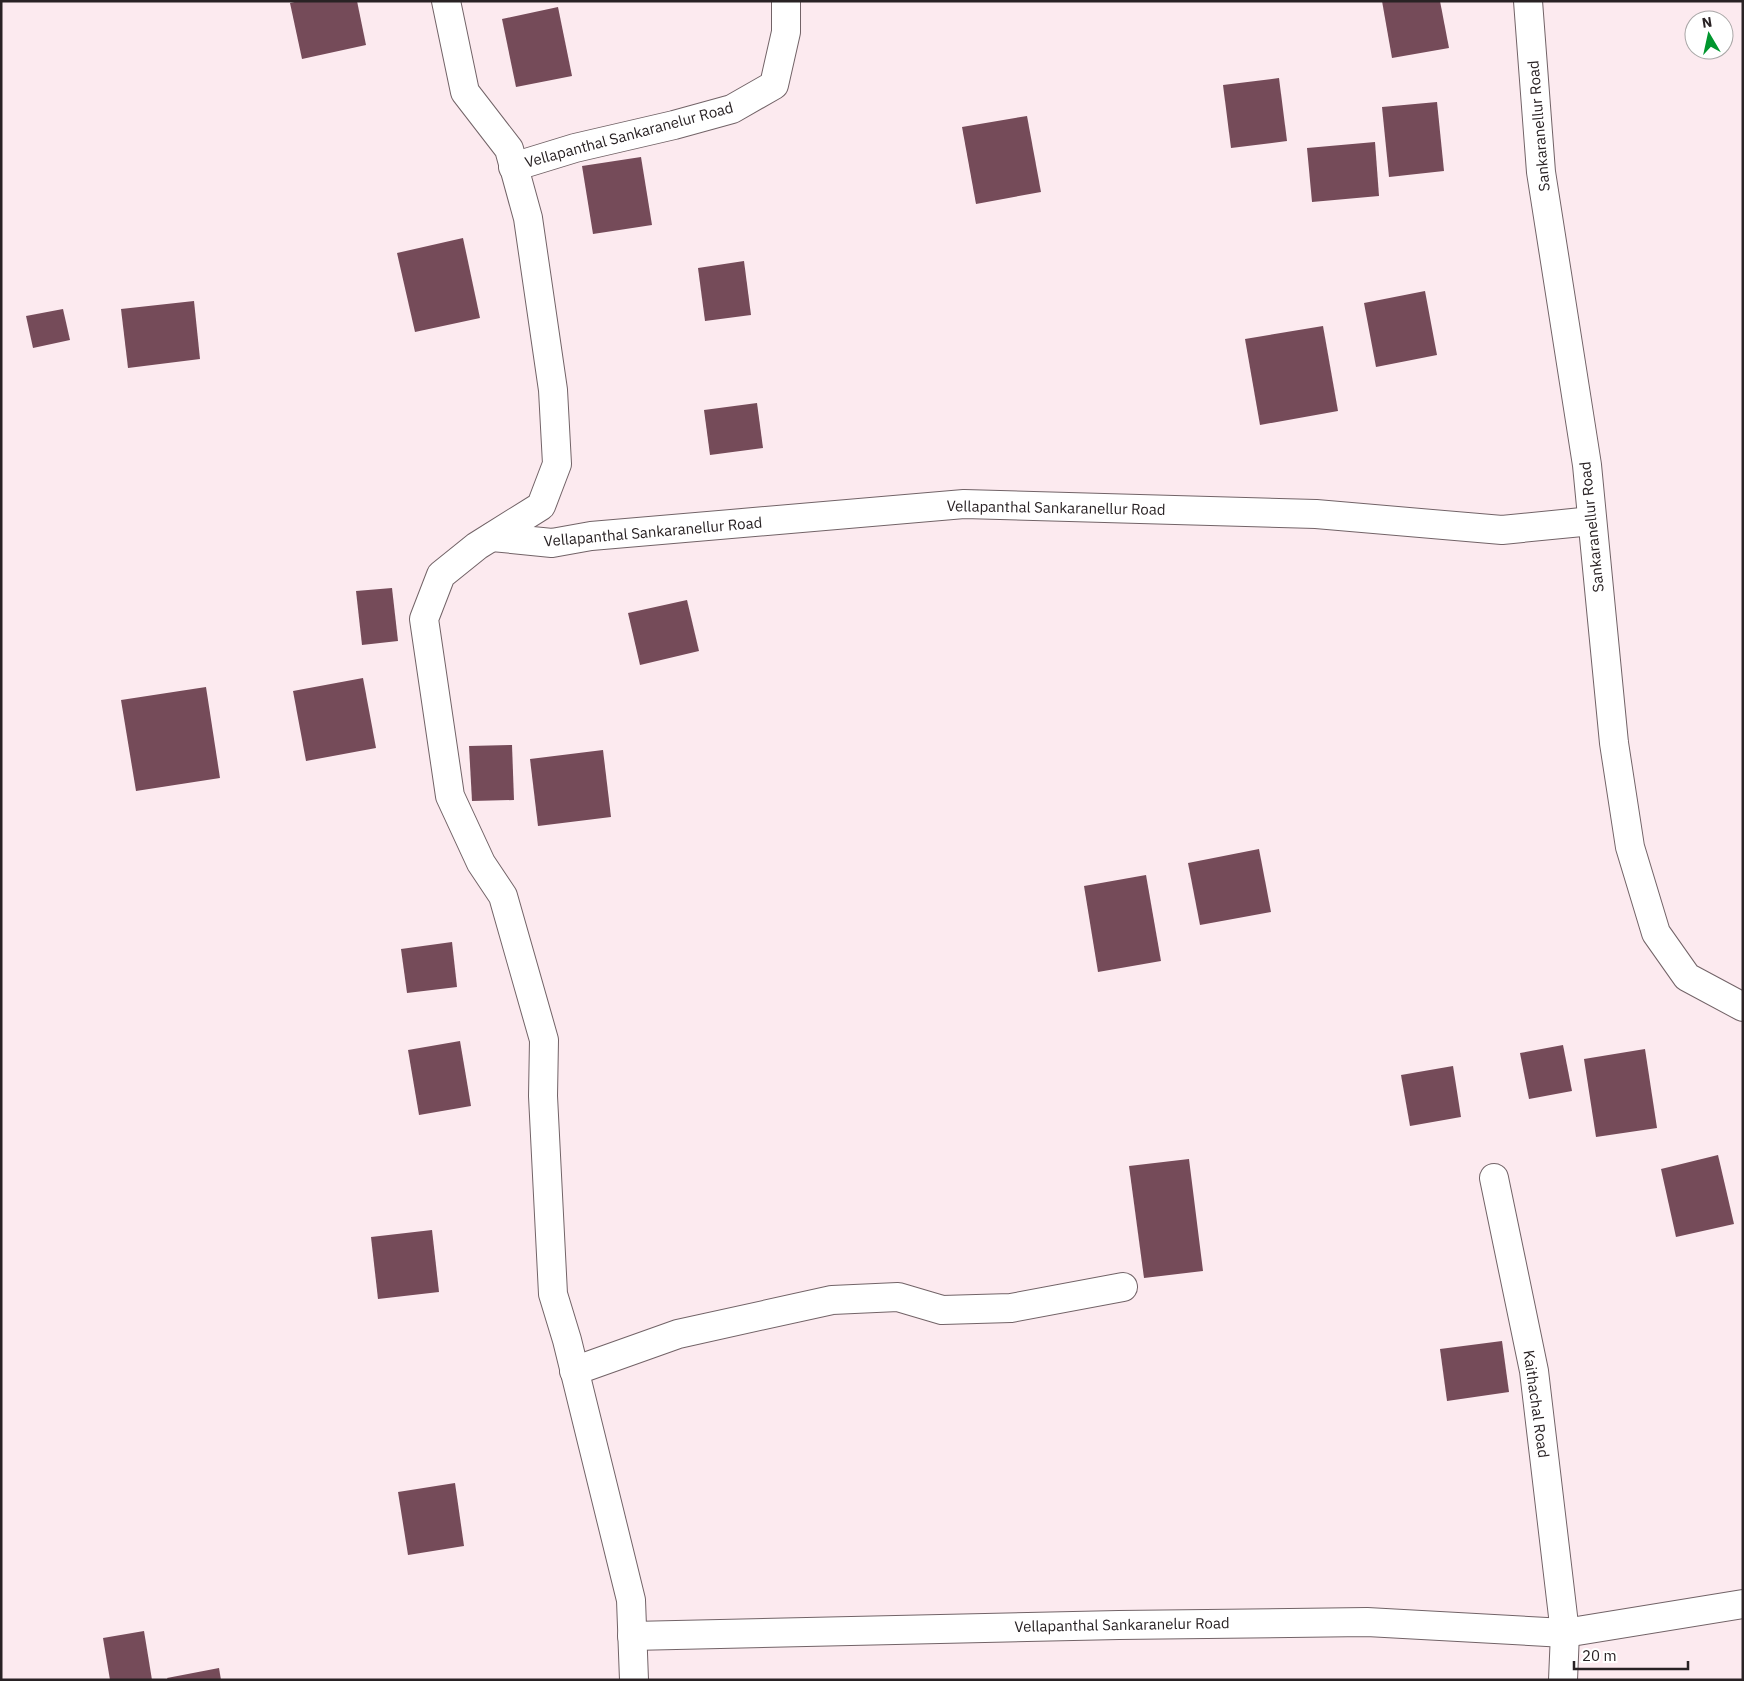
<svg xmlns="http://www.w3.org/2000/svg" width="1744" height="1681" viewBox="0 0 1744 1681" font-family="'IBM Plex Sans',sans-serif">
<rect width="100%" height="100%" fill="#fceaef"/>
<g fill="#754b59">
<path d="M 299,1 L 357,1 L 366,45 L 302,59 L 290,3 Z"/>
<path d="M 1382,1 L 1440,1 L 1449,48 L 1392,58 Z"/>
<path d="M 558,7 L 572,76 L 516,87 L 502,19 Z"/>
<path d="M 1279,78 L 1287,141 L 1231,148 L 1223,85 Z"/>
<path d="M 1437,102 L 1444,171 L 1389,177 L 1382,107 Z"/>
<path d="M 1027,116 L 1041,192 L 976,204 L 962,127 Z"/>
<path d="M 1375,142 L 1379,196 L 1312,202 L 1307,148 Z"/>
<path d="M 641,157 L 652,225 L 593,234 L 582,166 Z"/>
<path d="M 463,238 L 480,318 L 415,332 L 397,253 Z"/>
<path d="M 744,261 L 751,315 L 705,321 L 698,268 Z"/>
<path d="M 1425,291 L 1437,355 L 1376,367 L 1364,303 Z"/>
<path d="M 194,301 L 200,359 L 128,368 L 121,309 Z"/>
<path d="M 63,309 L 70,340 L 33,348 L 26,316 Z"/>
<path d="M 1323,326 L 1338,411 L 1260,425 L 1245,339 Z"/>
<path d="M 757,403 L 763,448 L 710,455 L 704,410 Z"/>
<path d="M 392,588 L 398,641 L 362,645 L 356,591 Z"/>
<path d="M 687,600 L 699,651 L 640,665 L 628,613 Z"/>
<path d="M 363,678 L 376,748 L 306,761 L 293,691 Z"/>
<path d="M 206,687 L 220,778 L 136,791 L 121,700 Z"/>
<path d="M 512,745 L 514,800 L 472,801 L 469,746 Z"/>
<path d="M 603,750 L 611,817 L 538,826 L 530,759 Z"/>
<path d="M 1259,849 L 1271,912 L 1200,925 L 1188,863 Z"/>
<path d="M 1146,875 L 1161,961 L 1098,972 L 1084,886 Z"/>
<path d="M 452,942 L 457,987 L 407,993 L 401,949 Z"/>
<path d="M 460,1041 L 471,1106 L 419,1115 L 408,1050 Z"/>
<path d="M 1563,1045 L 1572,1091 L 1529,1099 L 1520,1053 Z"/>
<path d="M 1645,1049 L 1657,1128 L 1596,1137 L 1584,1059 Z"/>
<path d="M 1453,1066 L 1461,1117 L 1410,1126 L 1401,1075 Z"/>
<path d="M 1718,1155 L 1734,1224 L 1676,1237 L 1661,1169 Z"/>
<path d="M 1189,1159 L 1203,1271 L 1144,1278 L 1129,1166 Z"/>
<path d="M 432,1230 L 439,1292 L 378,1299 L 371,1237 Z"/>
<path d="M 1502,1341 L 1509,1392 L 1447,1401 L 1440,1349 Z"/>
<path d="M 455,1483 L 464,1546 L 408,1555 L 398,1492 Z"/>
<path d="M 144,1631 L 152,1680 L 110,1680 L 103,1638 Z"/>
<path d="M 219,1668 L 221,1680 L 168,1680 L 167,1678 Z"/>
</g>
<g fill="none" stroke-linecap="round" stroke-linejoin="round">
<defs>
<g id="minor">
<path d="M 446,1 L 465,92 L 509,149 L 528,218 L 553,390 L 557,464 L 541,506 L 477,546 L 441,575 L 424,619 L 450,796 L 481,863 L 503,896 L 544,1040 L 543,1096 L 553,1294 L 567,1340 L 631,1600 L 634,1680"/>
<path d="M 1528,1 L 1541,172 L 1587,465 L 1614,743 L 1630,847 L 1656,933 L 1687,977 L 1743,1007"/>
<path d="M 513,167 L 575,148 L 674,125 L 732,109 L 774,85 L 786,32 L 786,1"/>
<path d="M 492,537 L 552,543 L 591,536 L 964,504 L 1316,514 L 1502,530 L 1592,521"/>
<path d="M 1494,1178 L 1534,1371 L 1565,1633 L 1743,1604"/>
<path d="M 574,1371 L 678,1334 L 832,1300 L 898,1297 L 942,1310 L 1011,1308 L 1123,1287"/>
<path d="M 632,1636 L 1119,1625 L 1367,1622 L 1565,1633 L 1563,1680"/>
</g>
</defs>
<use href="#minor" stroke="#726367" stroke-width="30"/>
<use href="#minor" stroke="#fff" stroke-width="28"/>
</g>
<g text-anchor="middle" stroke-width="5" stroke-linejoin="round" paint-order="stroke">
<g font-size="15" fill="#292224" stroke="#fff">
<text transform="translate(1539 126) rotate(-95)" y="5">Sankaranellur Road</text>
<text transform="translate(629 135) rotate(-15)" y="5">Vellapanthal Sankaranelur Road</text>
<text transform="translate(1056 508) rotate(1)" y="5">Vellapanthal Sankaranellur Road</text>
<text transform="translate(1592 527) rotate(-96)" y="5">Sankaranellur Road</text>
<text transform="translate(653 532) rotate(-5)" y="5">Vellapanthal Sankaranellur Road</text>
<text transform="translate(1536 1404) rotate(82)" y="5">Kaithachal Road</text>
<text transform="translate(1122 1625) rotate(-1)" y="5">Vellapanthal Sankaranelur Road</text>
</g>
</g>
<rect width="1744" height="1681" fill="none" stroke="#292224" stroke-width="5"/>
<g transform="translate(1709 35) rotate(351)"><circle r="24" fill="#ffffff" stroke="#a9a7a7"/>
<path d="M0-4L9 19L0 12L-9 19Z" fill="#01962e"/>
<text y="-8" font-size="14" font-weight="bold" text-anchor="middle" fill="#292224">N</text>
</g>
<path d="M1574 1661v8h114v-8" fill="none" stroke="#292224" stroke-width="2.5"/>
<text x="1582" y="1661" font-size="15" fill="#292224" stroke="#ffffff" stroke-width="4" paint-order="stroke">20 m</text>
</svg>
